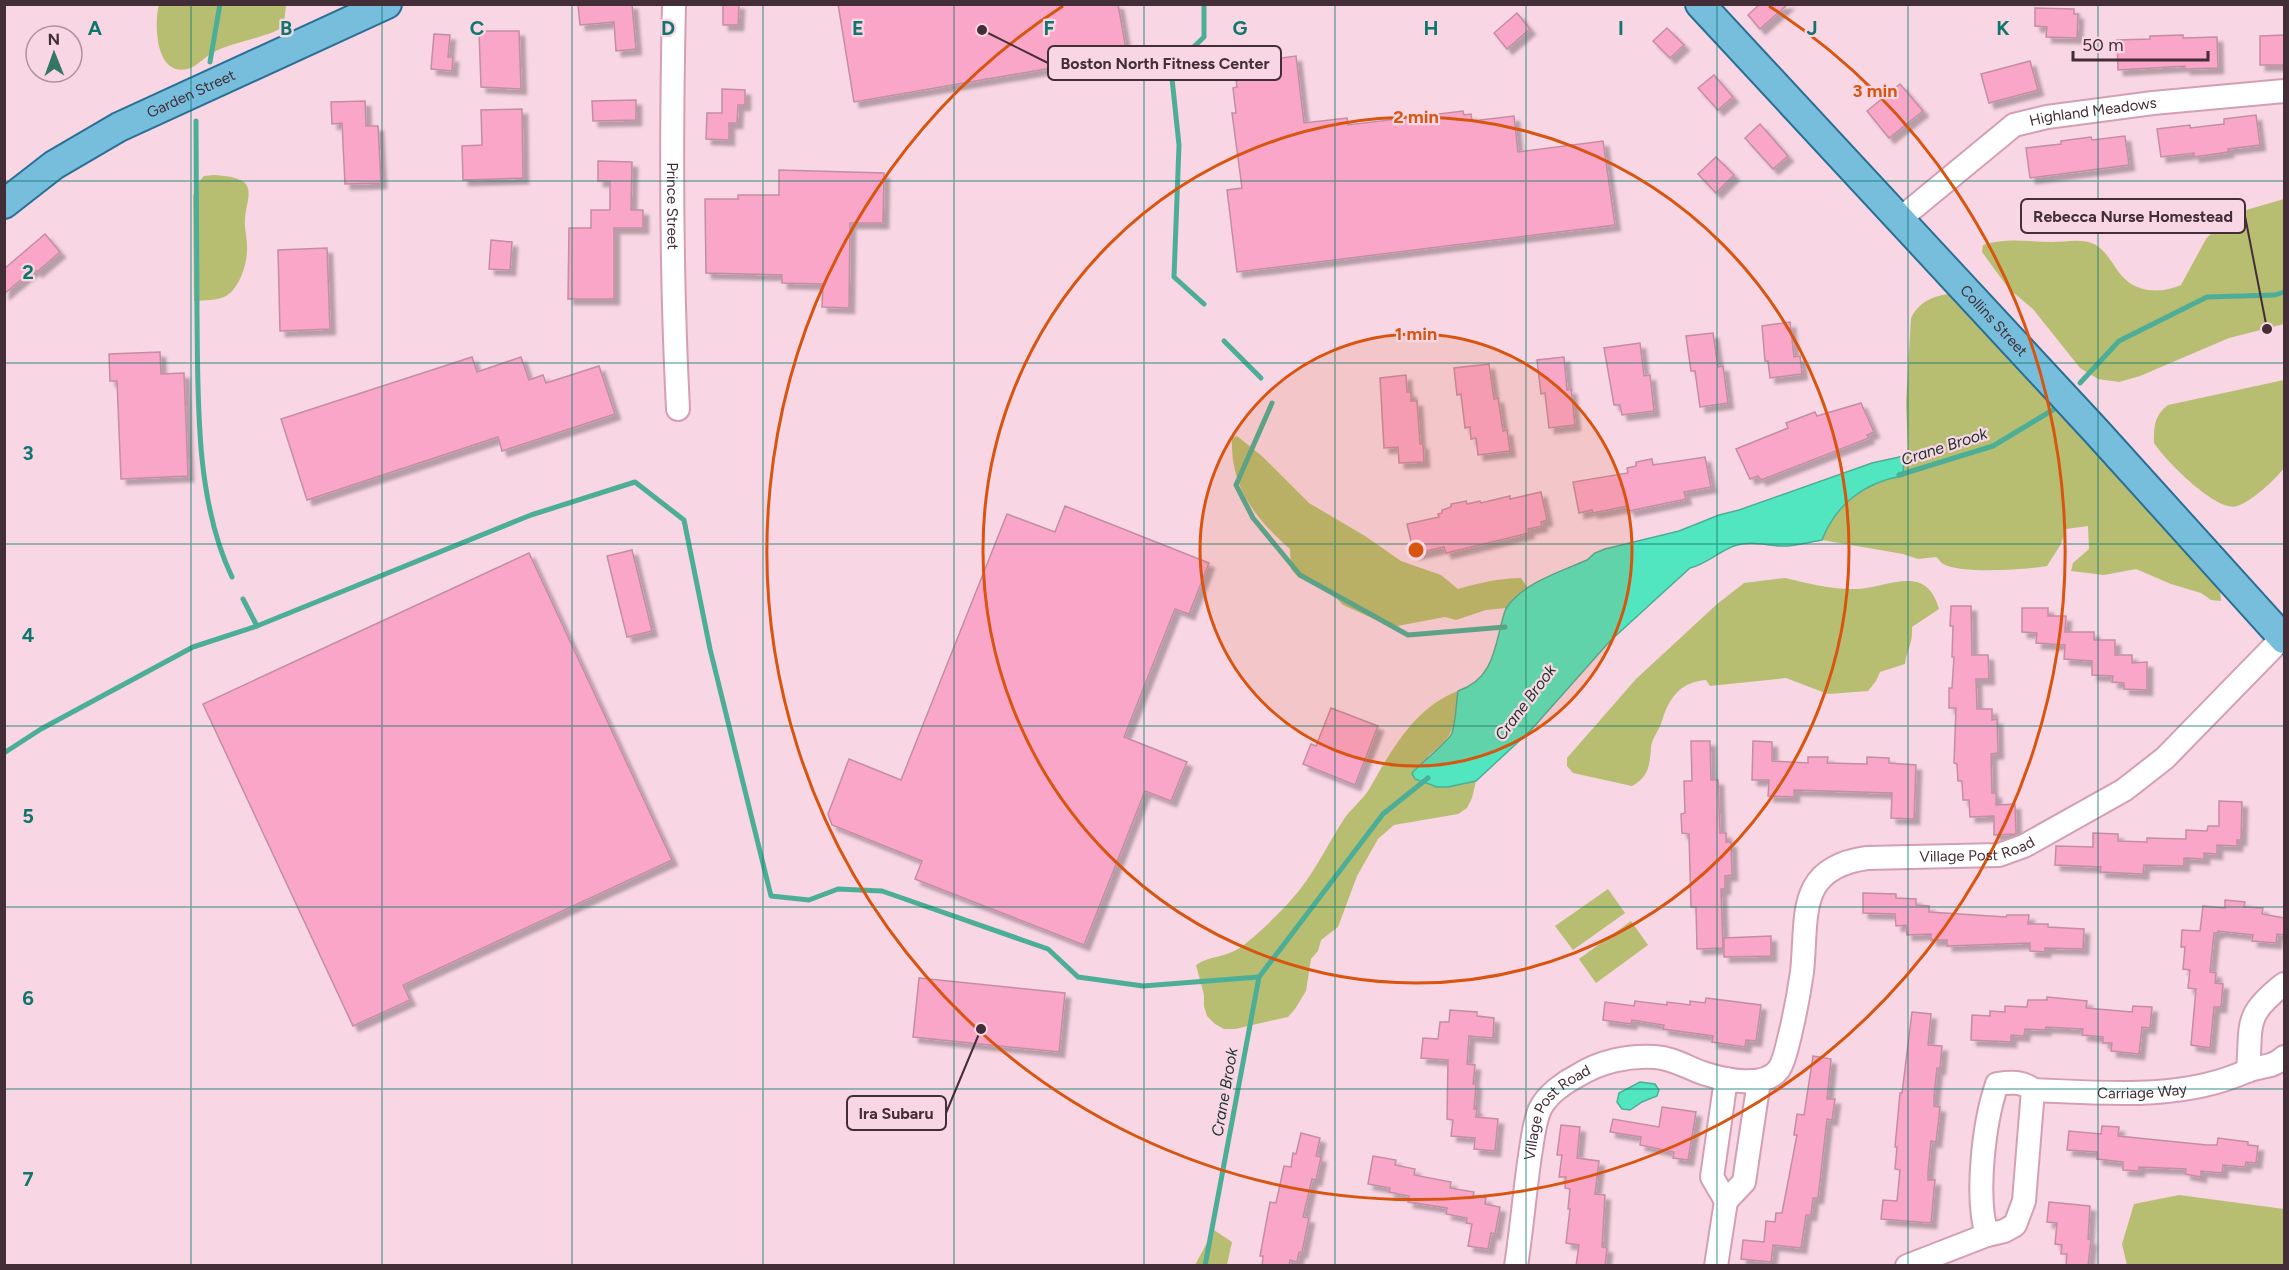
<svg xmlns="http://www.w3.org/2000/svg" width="2289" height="1270" viewBox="0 0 2289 1270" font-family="Figtree,sans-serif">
<defs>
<filter id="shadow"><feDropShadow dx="5.5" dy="5.5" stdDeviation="1.5" flood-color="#0004"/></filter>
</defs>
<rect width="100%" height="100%" fill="#f8d6e3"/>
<g fill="#b7be71">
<path d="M 159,4 L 286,4 L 286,5 L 284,23 L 278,30 C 258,39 235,42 216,51 C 206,55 198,66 188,69 C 155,77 154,24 159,4 Z"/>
<path d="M 214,175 C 223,176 237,176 245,183 C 253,191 245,208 245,219 C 244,228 247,237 247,246 C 248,262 240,288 226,296 C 217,301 204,300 194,301 L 193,196 L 197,184 L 204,176 Z"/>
<path d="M 2284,199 L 2284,324 L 2229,338 L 2140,376 L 2119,382 L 2098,379 L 2080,368 L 2033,309 L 2009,289 L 1982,252 L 1983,245 C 2007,237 2029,242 2052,242 C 2065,242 2082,238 2094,244 C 2107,251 2112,264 2121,275 C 2136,293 2161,294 2181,285 L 2206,239 L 2229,215 Z"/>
<path d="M 1961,292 L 2219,572 L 2221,601 L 2211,600 L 2201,593 L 2171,584 L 2136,569 L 2104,575 L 2071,571 L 2073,563 L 2089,549 L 2088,526 L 2066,529 L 2061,544 L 2047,566 C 2026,570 1961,574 1943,564 C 1940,562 1939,559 1936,557 L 1918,559 L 1903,554 L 1822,540 C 1838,503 1864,483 1903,476 L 1904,456 L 1908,449 L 1906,403 L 1911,318 C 1922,297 1939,295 1961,292 Z"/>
<path d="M 2284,380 L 2284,468 C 2275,480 2252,501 2237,506 C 2217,513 2165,460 2154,443 C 2154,426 2154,416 2168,405 Z"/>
<path d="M 1237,436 L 1263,457 L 1309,503 L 1365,536 L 1401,561 L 1441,575 L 1458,589 C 1479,583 1499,578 1521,578 L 1527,587 L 1506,608 L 1486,610 L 1456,620 L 1445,617 L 1392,627 L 1343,605 L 1328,590 L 1298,577 L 1291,569 L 1290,549 C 1255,518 1230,487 1232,438 Z"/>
<path d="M 1785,578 C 1807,583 1832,590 1855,589 C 1886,589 1926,561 1939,609 L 1912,627 C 1913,645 1907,648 1905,664 L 1880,672 L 1876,681 L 1868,691 L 1828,694 L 1786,678 L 1710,686 L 1706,680 C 1680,682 1669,698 1662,721 C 1660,729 1652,738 1651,747 C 1650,764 1649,777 1632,786 L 1573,773 L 1567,766 L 1567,758 L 1636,679 L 1716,605 L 1744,583 Z"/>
<path d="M 1458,691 C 1453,726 1458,733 1428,756 L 1448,787 L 1476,781 L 1472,798 L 1467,808 L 1458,814 L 1394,825 L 1378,839 L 1357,876 L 1338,927 L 1321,940 L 1318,951 L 1311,959 L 1306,991 L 1295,1009 L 1288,1017 L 1235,1029 L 1224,1029 L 1215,1024 L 1207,1016 L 1204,1006 L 1204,995 L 1196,965 C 1209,956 1226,957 1238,949 C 1252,940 1281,912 1292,899 C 1313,876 1327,845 1344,819 C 1351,809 1361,801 1368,791 C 1390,753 1414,707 1458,691 Z"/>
<path d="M 1608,889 L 1625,913 L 1573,950 L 1555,926 Z"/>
<path d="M 1631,921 L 1648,945 L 1596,983 L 1579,959 Z"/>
<path d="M 2179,1195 L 2284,1209 L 2284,1265 L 2127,1265 L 2122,1244 L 2134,1204 Z"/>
<path d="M 1214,1230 L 1232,1242 L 1227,1265 L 1195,1265 Z"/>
</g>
<g fill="#51e5c0" stroke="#4dae97" stroke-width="1.5">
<path d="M 1904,456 L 1903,476 C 1865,482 1836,504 1822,540 C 1809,542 1793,547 1780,546 C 1765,545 1752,541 1737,545 C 1720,550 1707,564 1690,568 L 1610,641 L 1531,730 L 1476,781 L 1448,787 L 1437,787 L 1415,779 L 1412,773 C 1420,764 1449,741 1452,733 C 1456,720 1456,704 1458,691 C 1490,680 1494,654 1501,625 C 1503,619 1504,611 1507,607 C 1525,582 1560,572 1587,560 L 1595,553 L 1605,549 L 1679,531 L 1719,515 L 1739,510 L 1872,463 Z"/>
<path d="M 1640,1082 L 1655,1084 L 1659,1090 L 1657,1096 L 1642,1102 L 1630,1110 L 1622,1109 L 1617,1102 L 1619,1093 Z"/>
</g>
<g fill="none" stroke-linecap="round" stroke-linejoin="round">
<g stroke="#4dae97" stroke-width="5">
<path d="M 1204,4 L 1204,37 L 1171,69 L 1179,145 L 1174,277 L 1204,304"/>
<path d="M 210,62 L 220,4"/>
<path d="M 196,121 C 196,185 197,249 197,313 C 198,398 195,500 232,577"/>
<path d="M 1224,341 L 1261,378"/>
<path d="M 2080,383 L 2119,341 L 2207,297 L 2275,295 L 2284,292"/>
<path d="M 1272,403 L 1236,485 L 1253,518 L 1300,575 L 1408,635 L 1505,627"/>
<path d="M 1899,475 L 1993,446 L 2056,408"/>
<path d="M 243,599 L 257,626"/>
<path d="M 4,753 L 41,729 L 193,647 L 257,626 L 531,515 L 635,482 L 684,520 L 710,649 L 771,896 L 809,900 L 838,889 L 882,891 L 1048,949 L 1078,977 L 1143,986 L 1259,977"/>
<path d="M 1205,1266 L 1259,977 L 1383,814 L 1428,778"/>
</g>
</g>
<g fill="#faa6c9" stroke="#c38ea3" stroke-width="1.5" filter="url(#shadow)">
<path d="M 578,4 L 632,4 L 636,49 L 616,51 L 614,22 L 580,25 Z"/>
<path d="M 723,4 L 739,4 L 738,25 L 723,25 Z"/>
<path d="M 838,4 L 1118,4 L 1127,55 L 854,102 Z"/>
<path d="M 1760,4 L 1788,4 L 1760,29 L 1748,15 Z"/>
<path d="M 2035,8 L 2074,9 L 2074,14 L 2078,14 L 2077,38 L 2046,37 L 2047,27 L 2035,26 Z"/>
<path d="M 1517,13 L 1530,29 L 1507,49 L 1494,33 Z"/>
<path d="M 1667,28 L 1684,45 L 1670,58 L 1653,41 Z"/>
<path d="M 479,31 L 519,31 L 521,89 L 481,87 Z"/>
<path d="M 434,34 L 450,35 L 448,57 L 453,57 L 452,71 L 431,69 Z"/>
<path d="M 2183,35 L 2183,38 L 2217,37 L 2218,68 L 2185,69 L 2185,66 L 2118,70 L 2117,40 L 2150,39 L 2150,36 Z"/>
<path d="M 2284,35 L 2284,65 L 2260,65 L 2260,36 Z"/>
<path d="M 1296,56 L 1304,123 L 1347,118 L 1348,125 L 1463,111 L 1464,115 L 1471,114 L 1472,121 L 1514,116 L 1518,152 L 1603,141 L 1615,225 L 1237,272 L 1227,190 L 1242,188 L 1232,113 L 1236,113 L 1233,88 L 1237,87 L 1234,64 Z"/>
<path d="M 2030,61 L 2038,90 L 1989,103 L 1981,74 Z"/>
<path d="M 1714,75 L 1733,97 L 1718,110 L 1698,88 Z"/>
<path d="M 1900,84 L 1923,111 L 1889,138 L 1867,111 Z"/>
<path d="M 722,89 L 745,90 L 745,105 L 738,105 L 737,123 L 729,123 L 729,140 L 706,139 L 707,113 L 722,113 Z"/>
<path d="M 636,100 L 636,120 L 593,121 L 592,101 Z"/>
<path d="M 365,101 L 366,126 L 378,126 L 381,183 L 345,184 L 342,123 L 332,124 L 331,102 Z"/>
<path d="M 522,109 L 523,178 L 463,180 L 462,146 L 482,145 L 481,110 Z"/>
<path d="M 2256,115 L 2260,145 L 2228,149 L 2228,152 L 2194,157 L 2194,153 L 2161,157 L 2157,129 L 2190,125 L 2190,128 L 2224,124 L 2224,119 Z"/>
<path d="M 1760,124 L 1788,156 L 1773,169 L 1745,138 Z"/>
<path d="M 2125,136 L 2129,165 L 2030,178 L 2026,148 L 2061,144 L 2061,141 L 2091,137 L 2092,140 Z"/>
<path d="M 1716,157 L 1734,175 L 1716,193 L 1698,174 Z"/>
<path d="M 598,161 L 632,162 L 631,210 L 643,210 L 643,228 L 614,228 L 614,299 L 568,299 L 569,228 L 591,228 L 591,210 L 610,210 L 610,181 L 598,181 Z"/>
<path d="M 779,170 L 884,173 L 883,223 L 850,223 L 849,308 L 822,307 L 823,284 L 782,283 L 782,275 L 706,273 L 705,199 L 738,199 L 738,195 L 779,195 Z"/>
<path d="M 45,234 L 60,252 L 37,272 L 34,269 L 4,294 L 4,269 Z"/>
<path d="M 491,240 L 512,242 L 510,270 L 489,269 Z"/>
<path d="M 327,248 L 330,329 L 280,331 L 278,250 Z"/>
<path d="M 1790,322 L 1794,357 L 1800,356 L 1802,374 L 1770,378 L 1768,361 L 1765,361 L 1762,326 Z"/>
<path d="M 1713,333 L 1718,367 L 1723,366 L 1728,403 L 1700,407 L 1695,371 L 1691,371 L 1686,336 Z"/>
<path d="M 1640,343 L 1644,376 L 1650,375 L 1654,411 L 1622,415 L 1620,405 L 1614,405 L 1604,348 Z"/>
<path d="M 160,352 L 161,374 L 184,373 L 188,476 L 121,479 L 117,381 L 110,381 L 109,354 Z"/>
<path d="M 472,357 L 477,372 L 521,357 L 529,380 L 543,375 L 546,383 L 599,366 L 615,414 L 502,451 L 498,437 L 307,500 L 281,419 Z"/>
<path d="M 1564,357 L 1567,390 L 1571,389 L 1575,425 L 1549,428 L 1545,393 L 1541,394 L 1537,360 Z"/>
<path d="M 1489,364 L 1494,399 L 1498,398 L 1503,431 L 1507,430 L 1510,451 L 1478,455 L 1476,438 L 1471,439 L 1470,427 L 1465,428 L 1461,394 L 1457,395 L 1454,368 Z"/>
<path d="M 1406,375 L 1407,392 L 1411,392 L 1411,401 L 1417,401 L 1420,444 L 1423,444 L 1424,462 L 1399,463 L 1398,447 L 1384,448 L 1380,378 Z"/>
<path d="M 1861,403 L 1874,432 L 1867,435 L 1869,438 L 1761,480 L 1758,476 L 1750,479 L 1736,449 L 1788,428 L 1786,423 L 1815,412 L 1817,416 Z"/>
<path d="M 1705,457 L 1711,487 L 1684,492 L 1686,499 L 1629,511 L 1628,506 L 1593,513 L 1592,510 L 1579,513 L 1573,482 L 1628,473 L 1627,468 L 1636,466 L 1636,462 L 1652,459 L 1653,465 Z"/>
<path d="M 1541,492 L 1547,520 L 1541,522 L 1542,526 L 1528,529 L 1529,533 L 1446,553 L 1444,547 L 1414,554 L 1407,524 L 1439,517 L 1438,514 L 1442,513 L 1442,510 L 1451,507 L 1451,504 L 1466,501 L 1467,504 L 1480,501 L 1481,503 L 1510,496 L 1510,499 Z"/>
<path d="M 1065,506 L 1209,563 L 1189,614 L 1175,609 L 1124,737 L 1187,762 L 1171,801 L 1145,791 L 1084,945 L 915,879 L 922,861 L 832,825 L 828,814 L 849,759 L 901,780 L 1007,514 L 1055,532 Z"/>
<path d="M 632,550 L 652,631 L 627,637 L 607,556 Z"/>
<path d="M 529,553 L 672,860 L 403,985 L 410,1000 L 353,1026 L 203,704 Z"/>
<path d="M 1951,606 L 1971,606 L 1972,655 L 1988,655 L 1989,679 L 1976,679 L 1977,709 L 1992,709 L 1992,720 L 1997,719 L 1998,753 L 1991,754 L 1992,793 L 1996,793 L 1996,805 L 2015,804 L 2016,834 L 1994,835 L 1994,816 L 1970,817 L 1969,800 L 1963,800 L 1962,781 L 1958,781 L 1957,764 L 1954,763 L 1956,708 L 1949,708 L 1949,688 L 1952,688 L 1954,657 L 1952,657 L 1953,626 L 1950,626 Z"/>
<path d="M 2022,608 L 2048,608 L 2048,616 L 2066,616 L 2065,632 L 2094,632 L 2094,640 L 2115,640 L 2115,655 L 2132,655 L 2132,663 L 2147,662 L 2147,690 L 2124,689 L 2124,683 L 2112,682 L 2113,676 L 2092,675 L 2092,661 L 2064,659 L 2065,645 L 2036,643 L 2037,633 L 2022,632 Z"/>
<path d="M 1331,708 L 1378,726 L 1355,785 L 1303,764 L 1311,744 L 1316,746 Z"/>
<path d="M 1691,741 L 1710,741 L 1711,780 L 1718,780 L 1720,833 L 1726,833 L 1726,842 L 1731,842 L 1732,875 L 1725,876 L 1725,889 L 1721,889 L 1723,948 L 1697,949 L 1696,907 L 1691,907 L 1689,834 L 1682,833 L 1681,814 L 1685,813 L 1684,781 L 1692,781 Z"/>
<path d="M 1753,741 L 1772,742 L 1772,761 L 1808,763 L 1808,757 L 1828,757 L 1827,763 L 1867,764 L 1867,757 L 1889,758 L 1889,763 L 1916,765 L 1914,819 L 1891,818 L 1892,793 L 1794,790 L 1794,797 L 1768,796 L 1769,780 L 1752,780 Z"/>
<path d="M 2219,801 L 2242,802 L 2241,840 L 2237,840 L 2237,846 L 2217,845 L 2217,854 L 2204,853 L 2204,859 L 2184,858 L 2184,866 L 2144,865 L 2143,874 L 2100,872 L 2101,867 L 2055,865 L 2056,846 L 2093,847 L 2093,833 L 2118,834 L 2118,841 L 2147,842 L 2147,838 L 2186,839 L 2186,830 L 2207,831 L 2208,826 L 2219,826 Z"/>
<path d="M 1863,893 L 1896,894 L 1896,898 L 1916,899 L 1916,905 L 1929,906 L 1929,912 L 2006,917 L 2007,915 L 2029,915 L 2028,924 L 2048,924 L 2048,927 L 2084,929 L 2083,949 L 2045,948 L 2045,952 L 2030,951 L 2030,943 L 1947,946 L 1947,940 L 1931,940 L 1931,934 L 1907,935 L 1906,925 L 1896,926 L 1895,914 L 1863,913 Z"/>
<path d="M 2225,900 L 2245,902 L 2244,907 L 2263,908 L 2262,914 L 2284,918 L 2284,935 L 2277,934 L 2276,943 L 2252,941 L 2253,935 L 2218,931 L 2218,933 L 2214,933 L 2210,972 L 2216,973 L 2215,983 L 2223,984 L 2221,1007 L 2214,1007 L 2210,1048 L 2191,1045 L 2196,989 L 2188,988 L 2190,970 L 2183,969 L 2185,947 L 2181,947 L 2182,930 L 2200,931 L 2203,906 L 2225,908 Z"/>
<path d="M 1771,936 L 1771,956 L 1724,957 L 1724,938 Z"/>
<path d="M 919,978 L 1065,993 L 1059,1052 L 913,1037 Z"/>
<path d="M 2047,997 L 2087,1001 L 2086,1008 L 2132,1012 L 2133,1006 L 2152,1007 L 2150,1028 L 2142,1027 L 2139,1054 L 2111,1051 L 2112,1043 L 2103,1043 L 2103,1037 L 2082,1035 L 2083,1029 L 2046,1027 L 2045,1030 L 2025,1029 L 2024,1036 L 2011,1035 L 2011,1042 L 1971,1040 L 1972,1015 L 1990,1016 L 1990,1011 L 2005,1012 L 2005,1006 L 2027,1007 L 2028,1000 L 2047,1000 Z"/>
<path d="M 1706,998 L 1761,1005 L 1756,1041 L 1746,1040 L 1745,1047 L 1712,1042 L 1713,1036 L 1663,1029 L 1664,1025 L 1632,1020 L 1631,1024 L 1603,1020 L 1605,1002 L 1634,1006 L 1635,1001 L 1667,1005 L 1667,1002 L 1690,1005 L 1690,1001 L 1705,1003 Z"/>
<path d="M 1450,1010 L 1477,1012 L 1477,1016 L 1494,1018 L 1493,1038 L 1469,1036 L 1467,1064 L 1475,1065 L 1473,1084 L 1476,1084 L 1474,1109 L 1477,1109 L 1476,1117 L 1498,1119 L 1495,1151 L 1474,1149 L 1475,1138 L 1451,1136 L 1453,1120 L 1447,1119 L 1448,1060 L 1421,1058 L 1423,1038 L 1438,1039 L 1440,1022 L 1449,1022 Z"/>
<path d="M 1912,1012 L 1931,1014 L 1928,1045 L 1942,1046 L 1940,1069 L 1937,1068 L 1934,1097 L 1934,1106 L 1940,1107 L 1936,1142 L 1931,1141 L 1928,1172 L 1928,1180 L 1935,1180 L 1931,1223 L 1881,1219 L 1883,1200 L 1897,1201 L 1900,1170 L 1895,1169 L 1897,1147 L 1895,1147 L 1900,1093 L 1902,1093 Z"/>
<path d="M 1813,1056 L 1831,1059 L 1827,1099 L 1835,1099 L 1832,1120 L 1827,1119 L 1818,1198 L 1813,1198 L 1811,1215 L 1806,1215 L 1801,1248 L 1773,1245 L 1771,1262 L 1741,1259 L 1743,1240 L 1764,1242 L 1766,1221 L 1775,1222 L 1776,1213 L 1782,1213 L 1797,1135 L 1794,1135 L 1797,1114 L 1804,1115 Z"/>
<path d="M 1662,1107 L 1696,1112 L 1688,1160 L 1673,1158 L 1674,1152 L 1640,1145 L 1641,1137 L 1610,1132 L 1613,1119 L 1659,1127 Z"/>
<path d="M 1561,1125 L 1580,1127 L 1577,1158 L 1599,1161 L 1595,1194 L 1605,1195 L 1602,1247 L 1607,1248 L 1605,1266 L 1576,1266 L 1579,1245 L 1566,1243 L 1570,1209 L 1568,1209 L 1570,1189 L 1565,1188 L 1566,1177 L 1559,1177 L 1562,1155 L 1557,1155 Z"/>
<path d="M 2102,1126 L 2119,1127 L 2118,1136 L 2207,1145 L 2217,1145 L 2218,1138 L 2248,1142 L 2248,1145 L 2258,1146 L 2256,1163 L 2246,1162 L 2245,1167 L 2223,1165 L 2222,1173 L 2201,1171 L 2201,1177 L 2185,1174 L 2186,1169 L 2139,1167 L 2139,1171 L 2123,1170 L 2123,1162 L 2097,1159 L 2097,1152 L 2067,1150 L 2069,1131 L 2101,1134 Z"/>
<path d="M 1301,1133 L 1320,1138 L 1316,1156 L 1321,1157 L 1316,1180 L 1312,1179 L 1303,1217 L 1309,1218 L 1302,1252 L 1299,1252 L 1297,1262 L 1290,1260 L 1289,1266 L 1262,1266 L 1263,1256 L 1260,1256 L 1270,1202 L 1276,1203 L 1284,1166 L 1291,1167 L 1293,1153 L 1296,1154 Z"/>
<path d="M 1373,1156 L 1396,1160 L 1395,1165 L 1415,1169 L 1414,1175 L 1451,1182 L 1450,1188 L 1474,1192 L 1473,1196 L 1486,1198 L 1485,1204 L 1500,1207 L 1495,1234 L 1491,1233 L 1488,1249 L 1468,1246 L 1472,1224 L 1466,1223 L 1467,1218 L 1446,1214 L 1447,1208 L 1408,1202 L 1409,1196 L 1389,1192 L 1390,1188 L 1368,1184 Z"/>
<path d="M 2049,1202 L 2090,1206 L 2088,1239 L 2091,1240 L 2088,1266 L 2066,1266 L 2067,1254 L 2061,1254 L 2062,1245 L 2055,1244 L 2057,1223 L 2047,1222 Z"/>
</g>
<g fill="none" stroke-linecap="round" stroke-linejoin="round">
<defs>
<g id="minor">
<path id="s1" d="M 674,4 C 671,139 671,275 678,409"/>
<path id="s2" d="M 1900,219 L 2014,125 L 2047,117 L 2153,103 L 2284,91"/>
<path d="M 2248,1071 C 2252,1023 2243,1016 2284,984"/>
<path d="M 1726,1079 L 1712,1177 L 1726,1201 L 1744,1182 L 1759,1081"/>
<path id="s3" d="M 1987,1235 C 1975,1196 1984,1122 1997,1084 C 2010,1082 2023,1081 2033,1090 C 2103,1093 2181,1101 2247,1071 C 2261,1065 2271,1069 2284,1057"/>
<path id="s4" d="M 1516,1266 C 1522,1227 1525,1187 1531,1149 C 1533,1136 1535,1120 1540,1109 C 1547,1095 1563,1083 1577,1076 C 1599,1062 1628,1055 1655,1057 C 1674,1058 1689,1069 1706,1074 C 1725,1080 1765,1089 1779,1069 C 1785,1060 1787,1046 1790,1035 C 1795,1014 1799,993 1802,972 C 1808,917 1795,868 1867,858 L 1999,855 L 2024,846 L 2124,790 L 2165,758 L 2283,637"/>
<path d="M 1716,1266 L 1726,1201"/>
<path d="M 1907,1266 L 1987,1235 L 2004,1231 L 2015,1225 L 2024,1201 L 2033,1090"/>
</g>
<g id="major">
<path id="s5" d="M 1700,4 L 2096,431 L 2284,639"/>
<path id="s6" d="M 4,204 L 54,165 L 119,127 L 387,4"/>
</g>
</defs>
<use href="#minor" stroke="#d49fb4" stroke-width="26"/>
<use href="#major" stroke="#2a6f94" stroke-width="32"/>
<use href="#minor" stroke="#fff" stroke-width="22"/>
<use href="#major" stroke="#77bedd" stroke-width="28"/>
</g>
<path fill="none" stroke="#0f766e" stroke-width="1.5" stroke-opacity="0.55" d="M 191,4 L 191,1266M 382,4 L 382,1266M 572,4 L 572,1266M 763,4 L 763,1266M 954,4 L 954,1266M 1144,4 L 1144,1266M 1335,4 L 1335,1266M 1526,4 L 1526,1266M 1717,4 L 1717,1266M 1908,4 L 1908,1266M 2098,4 L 2098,1266M 4,181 L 2284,181M 4,363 L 2284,363M 4,544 L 2284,544M 4,726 L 2284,726M 4,907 L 2284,907M 4,1089 L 2284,1089"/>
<circle cx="1416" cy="550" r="216" fill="#d85510" fill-opacity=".12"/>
<g fill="none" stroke="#d85510" stroke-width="3">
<circle cx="1416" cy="550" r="216"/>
<circle cx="1416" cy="550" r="433"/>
<path d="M1769 6A649 649 0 1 1 1063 6"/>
</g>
<g text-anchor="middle" stroke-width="4.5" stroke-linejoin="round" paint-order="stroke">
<g font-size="15" fill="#432d36" stroke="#f8d6e3">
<text dy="5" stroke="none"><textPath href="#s6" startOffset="218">Garden Street</textPath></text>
<text dy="5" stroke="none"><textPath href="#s2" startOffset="228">Highland Meadows</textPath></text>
<text dy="5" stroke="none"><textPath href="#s1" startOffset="202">Prince Street</textPath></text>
<text dy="5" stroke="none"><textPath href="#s5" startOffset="432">Collins Street</textPath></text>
<text dy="5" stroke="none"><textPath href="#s4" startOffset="782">Village Post Road</textPath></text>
<text dy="5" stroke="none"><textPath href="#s3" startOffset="300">Carriage Way</textPath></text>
<text dy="5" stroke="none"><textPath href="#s4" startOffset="165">Village Post Road</textPath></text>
</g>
<g font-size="16" font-style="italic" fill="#1b332c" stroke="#f8d6e3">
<text transform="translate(1944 446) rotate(-18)" y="6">Crane Brook</text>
<text transform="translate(1525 702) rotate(-53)" y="6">Crane Brook</text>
<text transform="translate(1224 1092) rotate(-80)" y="6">Crane Brook</text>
</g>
</g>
<g font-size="20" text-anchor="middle" font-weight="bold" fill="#0f766e" stroke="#f8d6e3" stroke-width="4.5" stroke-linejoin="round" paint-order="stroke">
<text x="95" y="35">A</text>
<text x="286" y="35">B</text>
<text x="477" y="35">C</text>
<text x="668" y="35">D</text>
<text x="858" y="35">E</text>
<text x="1049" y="35">F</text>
<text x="1240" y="35">G</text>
<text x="1431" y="35">H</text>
<text x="1621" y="35">I</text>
<text x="1812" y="35">J</text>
<text x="2003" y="35">K</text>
<text x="28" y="279">2</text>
<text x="28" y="460">3</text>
<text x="28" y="642">4</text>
<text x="28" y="823">5</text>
<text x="28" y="1005">6</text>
<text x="28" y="1186">7</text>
</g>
<circle cx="1416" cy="550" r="9" fill="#d85510" stroke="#f8d6e3" stroke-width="3"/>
<g font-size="18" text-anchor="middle" font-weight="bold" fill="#d85510" stroke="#f8d6e3" stroke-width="4.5" stroke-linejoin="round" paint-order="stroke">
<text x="1875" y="97">3 min</text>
<text x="1416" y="123">2 min</text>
<text x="1416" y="340">1 min</text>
</g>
<path fill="none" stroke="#432d36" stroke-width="2" d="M982 30L1048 63M2267 329L2245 216M981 1029L946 1113"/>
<g fill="#432d36" stroke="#f8d6e3" stroke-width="2">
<circle cx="982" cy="30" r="6"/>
<circle cx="2267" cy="329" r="6"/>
<circle cx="981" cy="1029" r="6"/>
</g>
<g fill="#f8d6e3" stroke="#432d36" stroke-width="2">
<rect x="1048" y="46" width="233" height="34" rx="6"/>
<rect x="2021" y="199" width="224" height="34" rx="6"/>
<rect x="847" y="1096" width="99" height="34" rx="6"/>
</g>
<g font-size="16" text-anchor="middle" font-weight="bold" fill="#432d36">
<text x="1165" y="69">Boston North Fitness Center</text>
<text x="2133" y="222">Rebecca Nurse Homestead</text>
<text x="896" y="1119">Ira Subaru</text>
</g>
<rect width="2289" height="1270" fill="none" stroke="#432d36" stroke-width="12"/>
<g transform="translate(54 54) rotate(359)"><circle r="28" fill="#f8d6e3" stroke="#b0929e" stroke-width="1.5"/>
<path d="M0-4.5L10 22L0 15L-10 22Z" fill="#357564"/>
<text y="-9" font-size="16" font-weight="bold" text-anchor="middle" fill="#432d36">N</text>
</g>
<path d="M2073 51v9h135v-9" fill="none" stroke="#432d36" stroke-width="3"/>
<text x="2082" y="51" font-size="18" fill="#432d36" stroke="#f8d6e3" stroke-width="4.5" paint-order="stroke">50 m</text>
</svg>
